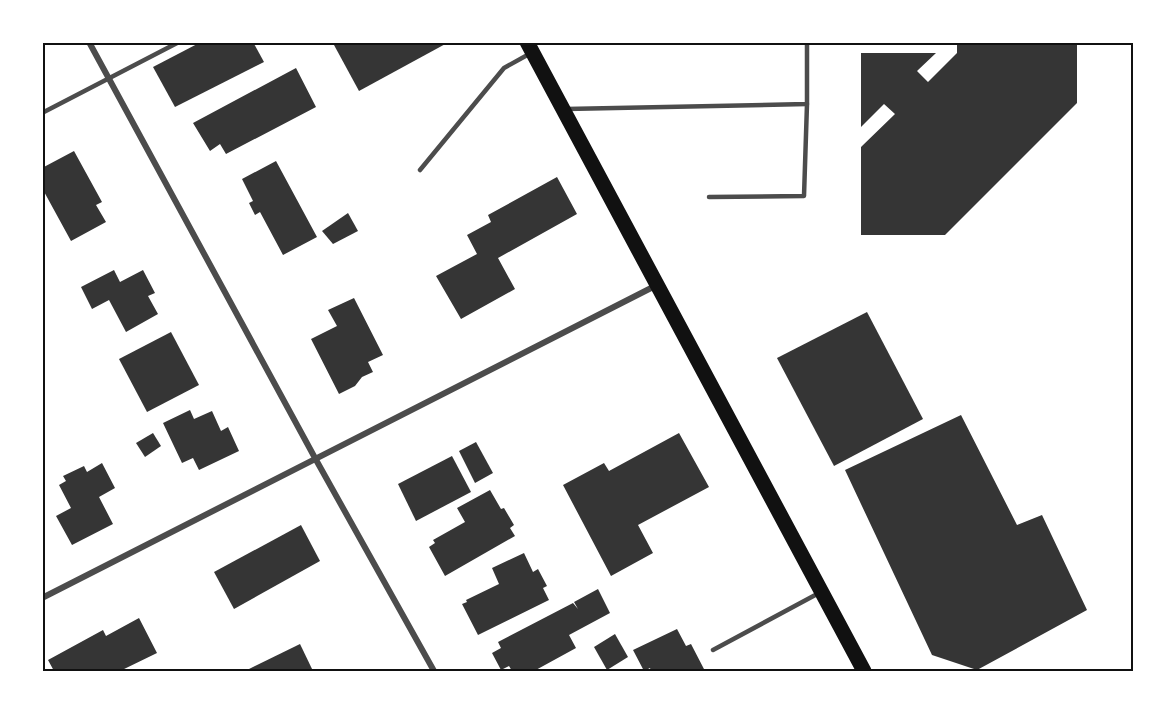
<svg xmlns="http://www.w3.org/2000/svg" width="1176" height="713" viewBox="0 0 1176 713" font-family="'Space Grotesk',sans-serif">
<rect width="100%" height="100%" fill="#fff"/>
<g fill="#353535">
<path d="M 201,42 L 253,42 L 264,62 L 175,107 L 153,67 Z"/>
<path d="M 340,42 L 449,42 L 359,91 L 334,45 Z"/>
<path d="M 957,42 L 1077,42 L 1077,103 L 945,235 L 861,235 L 861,147 L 895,114 L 884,104 L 861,127 L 861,53 L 936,53 L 917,71 L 928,82 L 957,53 Z"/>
<path d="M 296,68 L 316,107 L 226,154 L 220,144 L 210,151 L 193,123 Z"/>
<path d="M 74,151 L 102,202 L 96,205 L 106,222 L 71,241 L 42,188 L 42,168 Z"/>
<path d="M 276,161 L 317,237 L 283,255 L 260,212 L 255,215 L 249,203 L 253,201 L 242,179 Z"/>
<path d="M 557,177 L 577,214 L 498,258 L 515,289 L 461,319 L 436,276 L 477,254 L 467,235 L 491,222 L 488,215 Z"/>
<path d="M 348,213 L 358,231 L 333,244 L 322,231 Z"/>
<path d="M 114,270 L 120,282 L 143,270 L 155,293 L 148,296 L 158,314 L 126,332 L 109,300 L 92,309 L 81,287 Z"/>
<path d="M 354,298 L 383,355 L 368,362 L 373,372 L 362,377 L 355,386 L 339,394 L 311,339 L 337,326 L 328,310 Z"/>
<path d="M 867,312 L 923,419 L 834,466 L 777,358 Z"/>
<path d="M 171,332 L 199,385 L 147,412 L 119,359 Z"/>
<path d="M 190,410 L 194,419 L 212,411 L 221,431 L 228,427 L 239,451 L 199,470 L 193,458 L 182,463 L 163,423 Z"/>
<path d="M 961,415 L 1017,525 L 1042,515 L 1087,610 L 977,670 L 932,655 L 845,470 Z"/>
<path d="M 153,433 L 161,446 L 145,457 L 136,443 Z"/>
<path d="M 679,433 L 709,487 L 638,525 L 653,553 L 611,576 L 563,485 L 604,463 L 609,471 Z"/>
<path d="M 476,442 L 493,473 L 475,483 L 459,451 Z"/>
<path d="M 452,456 L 471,492 L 416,521 L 398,484 Z"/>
<path d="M 102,463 L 115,488 L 99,497 L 113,524 L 72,545 L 56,516 L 71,508 L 59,485 L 66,481 L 63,476 L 84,466 L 87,472 Z"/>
<path d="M 490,490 L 501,509 L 504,508 L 514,525 L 510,528 L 515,536 L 445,576 L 429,547 L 435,543 L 433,540 L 465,522 L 457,508 Z"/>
<path d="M 301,525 L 320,561 L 234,609 L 214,572 Z"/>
<path d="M 524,553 L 533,572 L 538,569 L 547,586 L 543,588 L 549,600 L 478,635 L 462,604 L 467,602 L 466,600 L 499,584 L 492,568 Z"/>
<path d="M 598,589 L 610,613 L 569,635 L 576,648 L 534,671 L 512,671 L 509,666 L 501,670 L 492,653 L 501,648 L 498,642 L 573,603 L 578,609 L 574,602 Z"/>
<path d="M 139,618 L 157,653 L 120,671 L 54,671 L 48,660 L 103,630 L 106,636 Z"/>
<path d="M 677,629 L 686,646 L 691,644 L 705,671 L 651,671 L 650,668 L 644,671 L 633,650 Z"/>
<path d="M 615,634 L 628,657 L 607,670 L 594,647 Z"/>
<path d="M 300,644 L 313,671 L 245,671 Z"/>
</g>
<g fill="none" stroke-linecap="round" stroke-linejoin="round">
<g stroke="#4c4c4c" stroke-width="4.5">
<path d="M 566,109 L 807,104 L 807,42"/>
<path d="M 42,113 L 179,42"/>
<path d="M 420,170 L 504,68 L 531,53"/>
<path d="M 709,197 L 804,196 L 807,104"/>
<path d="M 713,650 L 819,593"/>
</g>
<g stroke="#4c4c4c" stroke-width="6">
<path d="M 89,42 L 315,458 L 434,671"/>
<path d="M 42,598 L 657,285"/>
</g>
<path stroke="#111" stroke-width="15" d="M 527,42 L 864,671"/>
</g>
<rect width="1176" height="713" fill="none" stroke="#ffffff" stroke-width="87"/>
<rect x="44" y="44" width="1088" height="626" fill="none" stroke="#111" stroke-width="2"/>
</svg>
